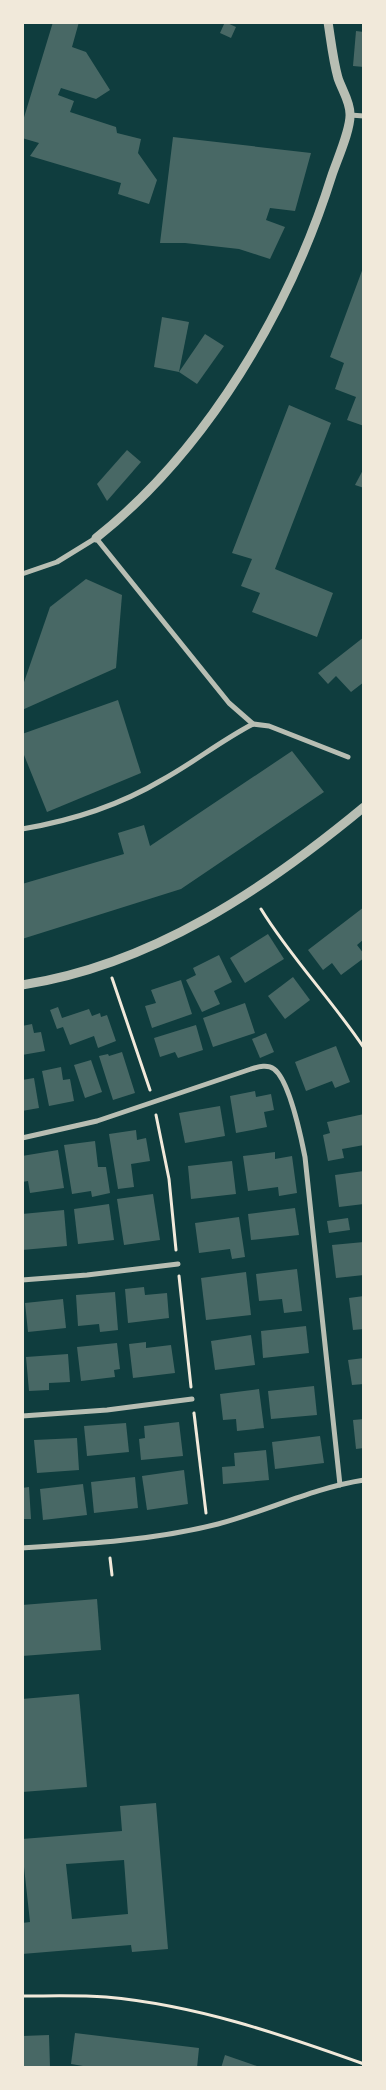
<svg xmlns="http://www.w3.org/2000/svg" width="386" height="2090" viewBox="0 0 386 2090" font-family="Arial,sans-serif">
<rect width="100%" height="100%" fill="#0f3d3e"/>
<g fill="#486865" fill-rule="evenodd">
<path d="M 53,22 L 79,22 L 72,47 L 86,52 L 110,90 L 96,99 L 61,88 L 58,95 L 74,101 L 70,112 L 116,127 L 117,133 L 141,139 L 138,153 L 157,180 L 149,204 L 118,194 L 121,183 L 30,156 L 39,143 L 22,138 L 22,124 Z"/>
<path d="M 225,22 L 236,27 L 231,38 L 220,33 Z"/>
<path d="M 356,31 L 364,32 L 364,67 L 353,66 Z"/>
<path d="M 173,137 L 311,153 L 295,211 L 270,208 L 266,220 L 285,227 L 270,259 L 239,249 L 185,243 L 160,243 Z"/>
<path d="M 363,268 L 364,268 L 364,426 L 347,420 L 356,397 L 335,389 L 344,363 L 330,357 Z"/>
<path d="M 162,317 L 189,322 L 179,372 L 154,367 Z"/>
<path d="M 205,334 L 224,346 L 197,384 L 179,372 Z"/>
<path d="M 289,405 L 331,423 L 275,569 L 333,593 L 317,637 L 252,612 L 260,593 L 241,586 L 252,559 L 232,553 Z"/>
<path d="M 127,450 L 141,462 L 107,501 L 97,484 Z"/>
<path d="M 364,468 L 364,488 L 355,485 Z"/>
<path d="M 86,579 L 122,595 L 116,668 L 22,710 L 22,688 L 50,607 Z"/>
<path d="M 364,637 L 364,682 L 351,692 L 336,676 L 328,684 L 318,673 Z"/>
<path d="M 118,700 L 141,773 L 47,812 L 22,750 L 22,734 Z"/>
<path d="M 292,751 L 324,792 L 181,889 L 22,939 L 22,884 L 124,854 L 118,833 L 144,825 L 150,846 Z"/>
<path d="M 364,907 L 364,939 L 357,945 L 364,954 L 364,958 L 341,975 L 332,963 L 323,970 L 308,950 Z"/>
<path d="M 268,934 L 284,959 L 245,983 L 230,958 Z"/>
<path d="M 219,955 L 232,982 L 214,991 L 220,1004 L 202,1012 L 186,980 L 196,975 L 193,968 Z"/>
<path d="M 293,977 L 310,1000 L 285,1019 L 268,996 Z"/>
<path d="M 181,980 L 192,1014 L 152,1028 L 145,1006 L 156,1003 L 151,990 Z"/>
<path d="M 245,1003 L 255,1033 L 213,1047 L 203,1018 Z"/>
<path d="M 58,1007 L 62,1018 L 89,1009 L 92,1016 L 100,1013 L 101,1017 L 107,1015 L 116,1041 L 98,1048 L 94,1036 L 70,1045 L 63,1027 L 57,1029 L 50,1010 Z"/>
<path d="M 32,1024 L 34,1033 L 41,1032 L 45,1051 L 22,1055 L 22,1026 Z"/>
<path d="M 196,1025 L 203,1050 L 178,1058 L 175,1052 L 160,1057 L 154,1038 Z"/>
<path d="M 266,1033 L 274,1052 L 260,1058 L 252,1039 Z"/>
<path d="M 336,1046 L 350,1082 L 335,1088 L 332,1081 L 306,1091 L 295,1062 Z"/>
<path d="M 122,1052 L 135,1093 L 113,1100 L 99,1056 L 108,1054 L 109,1056 Z"/>
<path d="M 91,1060 L 102,1092 L 85,1098 L 74,1065 Z"/>
<path d="M 61,1067 L 63,1080 L 70,1079 L 74,1101 L 49,1106 L 42,1071 Z"/>
<path d="M 34,1078 L 39,1108 L 22,1111 L 22,1080 Z"/>
<path d="M 255,1091 L 256,1097 L 271,1094 L 274,1110 L 264,1112 L 267,1127 L 236,1133 L 230,1096 Z"/>
<path d="M 220,1106 L 225,1136 L 185,1143 L 179,1113 Z"/>
<path d="M 364,1114 L 364,1145 L 342,1149 L 344,1158 L 328,1161 L 323,1135 L 330,1133 L 327,1122 Z"/>
<path d="M 136,1130 L 137,1140 L 146,1138 L 150,1161 L 131,1164 L 134,1187 L 118,1189 L 109,1134 Z"/>
<path d="M 95,1141 L 98,1167 L 106,1167 L 110,1193 L 92,1197 L 91,1191 L 72,1194 L 64,1145 Z"/>
<path d="M 58,1150 L 64,1188 L 30,1193 L 28,1181 L 22,1182 L 22,1156 Z"/>
<path d="M 275,1152 L 275,1159 L 292,1156 L 297,1193 L 279,1196 L 278,1187 L 248,1191 L 243,1156 Z"/>
<path d="M 232,1161 L 236,1194 L 191,1199 L 188,1166 Z"/>
<path d="M 364,1171 L 364,1204 L 339,1207 L 335,1175 Z"/>
<path d="M 153,1194 L 160,1240 L 124,1245 L 117,1199 Z"/>
<path d="M 109,1204 L 114,1240 L 78,1244 L 74,1209 Z"/>
<path d="M 295,1208 L 299,1235 L 251,1240 L 248,1214 Z"/>
<path d="M 64,1210 L 67,1246 L 22,1250 L 22,1214 Z"/>
<path d="M 239,1217 L 245,1257 L 232,1259 L 230,1249 L 199,1253 L 195,1223 Z"/>
<path d="M 348,1218 L 350,1230 L 329,1233 L 327,1221 Z"/>
<path d="M 364,1242 L 364,1275 L 336,1278 L 332,1245 Z"/>
<path d="M 297,1269 L 302,1311 L 284,1313 L 282,1299 L 259,1301 L 256,1274 Z"/>
<path d="M 246,1272 L 251,1315 L 206,1320 L 201,1278 Z"/>
<path d="M 144,1287 L 145,1295 L 167,1293 L 169,1318 L 128,1323 L 125,1289 Z"/>
<path d="M 115,1292 L 118,1330 L 100,1332 L 99,1324 L 78,1326 L 76,1295 Z"/>
<path d="M 364,1296 L 364,1329 L 353,1330 L 349,1298 Z"/>
<path d="M 63,1299 L 66,1328 L 28,1332 L 25,1303 Z"/>
<path d="M 306,1326 L 309,1353 L 263,1358 L 261,1331 Z"/>
<path d="M 251,1335 L 255,1365 L 215,1370 L 211,1341 Z"/>
<path d="M 146,1342 L 146,1348 L 171,1345 L 175,1373 L 133,1378 L 129,1344 Z"/>
<path d="M 117,1343 L 120,1369 L 114,1370 L 115,1377 L 81,1381 L 77,1347 Z"/>
<path d="M 68,1354 L 70,1382 L 49,1383 L 49,1390 L 29,1391 L 26,1357 Z"/>
<path d="M 364,1358 L 364,1384 L 352,1385 L 348,1360 Z"/>
<path d="M 314,1386 L 317,1415 L 271,1419 L 268,1391 Z"/>
<path d="M 259,1389 L 264,1428 L 237,1431 L 236,1419 L 223,1420 L 220,1394 Z"/>
<path d="M 364,1419 L 364,1448 L 356,1449 L 353,1420 Z"/>
<path d="M 179,1422 L 183,1456 L 141,1460 L 139,1439 L 145,1438 L 144,1426 Z"/>
<path d="M 126,1423 L 129,1452 L 87,1456 L 84,1426 Z"/>
<path d="M 320,1436 L 324,1463 L 275,1469 L 272,1442 Z"/>
<path d="M 77,1438 L 79,1470 L 37,1473 L 34,1440 Z"/>
<path d="M 266,1450 L 269,1480 L 223,1484 L 222,1467 L 235,1466 L 234,1453 Z"/>
<path d="M 184,1470 L 188,1504 L 147,1510 L 142,1476 Z"/>
<path d="M 135,1477 L 138,1508 L 94,1513 L 91,1482 Z"/>
<path d="M 83,1484 L 87,1515 L 43,1520 L 40,1489 Z"/>
<path d="M 29,1487 L 31,1519 L 22,1519 L 22,1488 Z"/>
<path d="M 97,1599 L 101,1650 L 22,1656 L 22,1605 Z"/>
<path d="M 79,1694 L 87,1787 L 22,1792 L 22,1699 Z"/>
<path d="M 156,1803 L 168,1949 L 132,1952 L 131,1945 L 22,1954 L 22,1923 L 30,1922 L 24,1867 L 22,1867 L 22,1839 L 122,1831 L 120,1806 ZM 124,1860 L 128,1914 L 72,1919 L 66,1864 Z"/>
<path d="M 75,2033 L 199,2048 L 197,2068 L 95,2068 L 71,2064 Z"/>
<path d="M 49,2035 L 50,2068 L 22,2068 L 22,2036 Z"/>
<path d="M 225,2055 L 260,2067 L 259,2068 L 221,2068 Z"/>
</g>
<g fill="none" stroke-linecap="round" stroke-linejoin="round">
<g stroke="#f1e9da" stroke-width="3">
<path d="M 261,909 C 291,958 332,1000 364,1048"/>
<path d="M 112,978 L 150,1090"/>
<path d="M 156,1115 L 169,1179 L 176,1250"/>
<path d="M 179,1276 L 191,1387"/>
<path d="M 194,1413 L 206,1513"/>
<path d="M 110,1558 L 112,1575"/>
<path d="M 22,1996 C 50,1996 79,1995 106,1997 C 196,2005 280,2034 364,2064"/>
</g>
<g stroke="#b8beb3" stroke-width="5">
<path d="M 350,115 L 364,116"/>
<path d="M 22,574 L 57,562 L 96,538 L 229,703 L 253,724"/>
<path d="M 22,829 C 70,821 120,805 162,780 C 193,763 222,740 253,724 L 269,726 L 348,757"/>
<path d="M 22,1138 L 97,1121 L 251,1069 C 258,1067 267,1064 274,1069 C 290,1081 301,1137 305,1157 L 340,1485"/>
<path d="M 22,1280 L 87,1275 L 178,1264"/>
<path d="M 22,1416 L 107,1410 L 192,1399"/>
<path d="M 22,1548 C 87,1544 155,1540 218,1524 C 267,1511 313,1488 364,1480"/>
</g>
<g stroke="#b8beb3" stroke-width="9">
<path d="M 96,538 C 207,450 290,309 332,175 C 337,160 351,129 350,114 C 350,101 342,90 338,78 C 333,60 331,41 328,22"/>
<path d="M 22,985 C 152,965 265,889 364,807"/>
</g>
</g>
<rect width="386" height="2090" fill="none" stroke="#f1e9da" stroke-width="48"/>
</svg>
